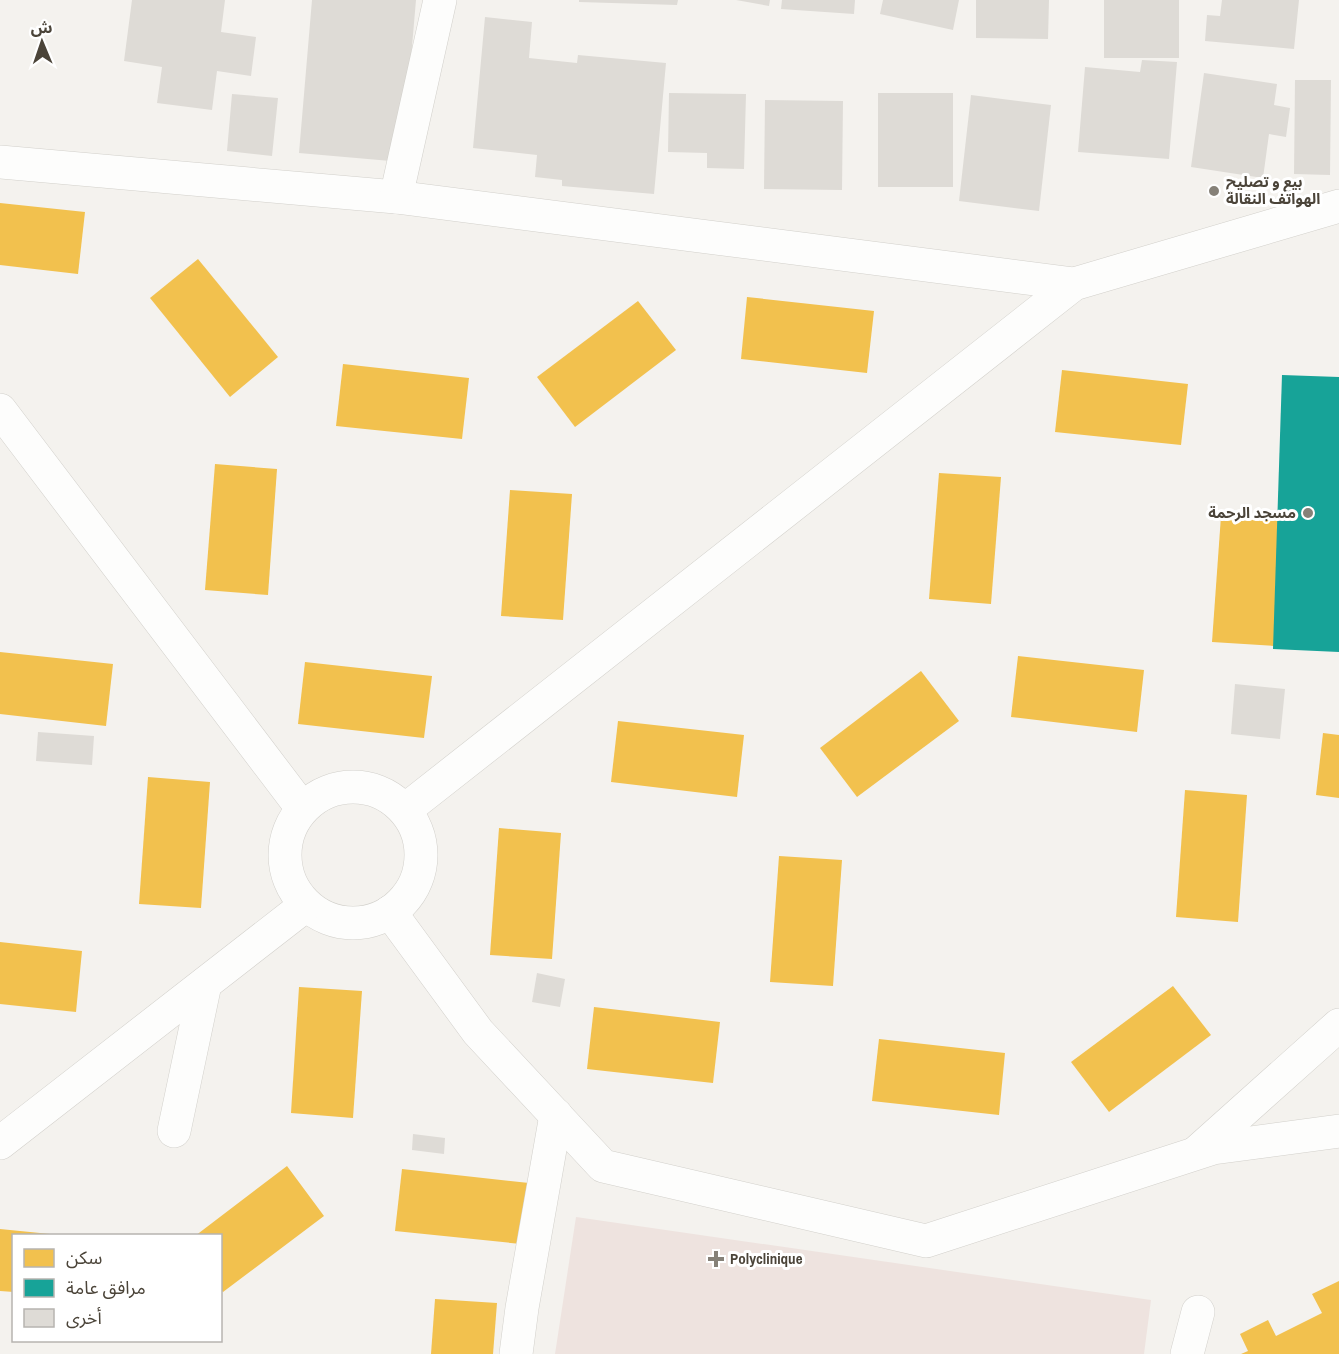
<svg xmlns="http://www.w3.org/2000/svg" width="1339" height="1354" viewBox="0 0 1339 1354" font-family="'Archivo Narrow','Noto Sans Arabic',sans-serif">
<rect width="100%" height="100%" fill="#f4f2ee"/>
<path fill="#eee3df" d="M 576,1217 L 1151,1300 L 1144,1354 L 555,1354 Z"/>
<g fill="#f2c14e">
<path d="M 0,203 L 85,212 L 78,274 L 0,265 Z"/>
<path d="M 198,259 L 278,357 L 230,397 L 150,298 Z"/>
<path d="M 747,297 L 874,311 L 867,373 L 741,359 Z"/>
<path d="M 638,301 L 676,350 L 575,427 L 537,377 Z"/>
<path d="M 343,364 L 469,378 L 462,439 L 336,426 Z"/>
<path d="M 1062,370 L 1188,384 L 1181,445 L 1055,432 Z"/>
<path d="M 215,464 L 277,469 L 268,595 L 205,590 Z"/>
<path d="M 939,473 L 1001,477 L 991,604 L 929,599 Z"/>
<path d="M 510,490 L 572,494 L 563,620 L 501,616 Z"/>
<path d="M 1221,516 L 1283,520 L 1274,646 L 1212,642 Z"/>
<path d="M 0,652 L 113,664 L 106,726 L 0,714 Z"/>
<path d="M 1018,656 L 1144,670 L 1137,732 L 1011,717 Z"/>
<path d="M 305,662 L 432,676 L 424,738 L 298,724 Z"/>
<path d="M 921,671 L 959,721 L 857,797 L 820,748 Z"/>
<path d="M 618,721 L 744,735 L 737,797 L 611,782 Z"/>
<path d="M 1323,733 L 1339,735 L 1339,798 L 1316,795 Z"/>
<path d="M 148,777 L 210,782 L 201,908 L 139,904 Z"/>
<path d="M 1185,790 L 1247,795 L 1238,922 L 1176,917 Z"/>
<path d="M 499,828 L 561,833 L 552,959 L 490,955 Z"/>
<path d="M 779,856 L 842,860 L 833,986 L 770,982 Z"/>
<path d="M 0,942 L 82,951 L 76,1012 L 0,1004 Z"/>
<path d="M 1173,986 L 1211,1035 L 1109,1112 L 1071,1062 Z"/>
<path d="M 299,987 L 362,991 L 353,1118 L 291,1113 Z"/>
<path d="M 594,1007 L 720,1022 L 713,1083 L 587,1069 Z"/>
<path d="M 879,1039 L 1005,1053 L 999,1115 L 872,1101 Z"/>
<path d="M 287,1166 L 324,1216 L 223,1292 L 220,1289 L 220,1236 L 195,1236 Z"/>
<path d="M 402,1169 L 529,1183 L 521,1244 L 395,1231 Z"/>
<path d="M 0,1229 L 50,1234 L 50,1236 L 14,1236 L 14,1292 L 0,1291 Z"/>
<path d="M 1339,1281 L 1339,1354 L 1241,1354 L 1248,1351 L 1240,1334 L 1268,1320 L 1276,1336 L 1322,1313 L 1312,1294 Z"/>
<path d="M 435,1299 L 497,1303 L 493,1354 L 431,1354 Z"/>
</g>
<path fill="#17a398" d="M 1282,375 L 1339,377 L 1339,652 L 1273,649 Z"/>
<g fill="#dedbd6">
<path d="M 132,0 L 225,0 L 221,32 L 256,37 L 251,76 L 217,71 L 212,110 L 157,103 L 162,67 L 124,61 Z"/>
<path d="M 312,0 L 416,0 L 402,162 L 299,153 Z"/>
<path d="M 579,0 L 678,0 L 677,5 L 579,2 Z"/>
<path d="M 736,0 L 770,0 L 769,6 Z"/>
<path d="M 782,0 L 855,0 L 854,14 L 781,9 Z"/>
<path d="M 883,0 L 959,0 L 953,30 L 880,14 Z"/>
<path d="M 976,0 L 1049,0 L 1048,39 L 976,38 Z"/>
<rect x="1104" y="0" width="75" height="58"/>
<path d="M 1222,0 L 1299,0 L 1294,49 L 1205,41 L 1207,15 L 1220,16 Z"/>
<path d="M 485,17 L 532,22 L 529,58 L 577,63 L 578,55 L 666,63 L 654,194 L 562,186 L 562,180 L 535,177 L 537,155 L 473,148 Z"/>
<path d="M 1142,60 L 1177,62 L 1169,159 L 1078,152 L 1085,67 L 1140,72 Z"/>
<path d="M 1204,73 L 1277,84 L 1274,105 L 1290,108 L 1286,137 L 1269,134 L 1263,178 L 1191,167 Z"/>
<path d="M 1295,80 L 1331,80 L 1330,175 L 1294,174 Z"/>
<path d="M 669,93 L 746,94 L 744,169 L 707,168 L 707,153 L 668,152 Z"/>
<rect x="878" y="93" width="75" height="94"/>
<path d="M 232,94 L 278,98 L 272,156 L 227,151 Z"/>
<path d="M 971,95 L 1051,105 L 1039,211 L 959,201 Z"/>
<path d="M 765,100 L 843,101 L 842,190 L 764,189 Z"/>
<path d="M 1235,684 L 1285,689 L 1280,739 L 1231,734 Z"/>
<path d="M 38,732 L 94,736 L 92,765 L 36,761 Z"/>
<path d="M 537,973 L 565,979 L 560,1007 L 532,1002 Z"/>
<path d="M 413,1134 L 445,1138 L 444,1154 L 412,1150 Z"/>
</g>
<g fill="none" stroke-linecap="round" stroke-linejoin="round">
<defs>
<g id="minor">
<path d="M 0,162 L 396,197 L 1074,284"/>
<path d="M 396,197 L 440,0"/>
<path d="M 0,410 L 302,808"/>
<circle cx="353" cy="855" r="68"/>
<path d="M 405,810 L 1074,284 L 1339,206"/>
<path d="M 390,912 L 478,1032 L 603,1166 L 926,1241 L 1213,1148 L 1339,1131"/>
<path d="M 174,1131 L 205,984"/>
<path d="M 0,1143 L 306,905"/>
<path d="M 1197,1152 L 1339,1025"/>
<path d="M 516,1354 L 522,1308 L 556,1115"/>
<path d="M 1187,1354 L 1198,1312"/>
</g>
</defs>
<use href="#minor" stroke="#d2d0cb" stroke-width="34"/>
<use href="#minor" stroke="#fdfdfc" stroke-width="33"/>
</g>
<g fill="#868178" stroke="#fff" stroke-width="2">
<circle cx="1214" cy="191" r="6"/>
<circle cx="1308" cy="513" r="6"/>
<path d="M713 1250h6v6h6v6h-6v6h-6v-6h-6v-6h6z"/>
</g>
<g text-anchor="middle" stroke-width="6" stroke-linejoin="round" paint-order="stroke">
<g font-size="15" font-weight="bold" fill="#4b4439" stroke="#fff" text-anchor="start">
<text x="1226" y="187">بيع و تصليح<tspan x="1226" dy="17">الهواتف النقالة</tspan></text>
<text x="1296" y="518" text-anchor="end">مسجد الرحمة</text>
<text x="730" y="1264">Polyclinique</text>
</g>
</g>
<rect x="12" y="1234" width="210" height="108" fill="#ffffff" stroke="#b7b4b0" stroke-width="1.5"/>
<rect x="24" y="1249" width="30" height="18" fill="#f2c14e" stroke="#b7b4b0" stroke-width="1.5"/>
<text x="66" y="1264" font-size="18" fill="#4b4439">سكن</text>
<rect x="24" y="1279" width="30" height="18" fill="#17a398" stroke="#b7b4b0" stroke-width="1.5"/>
<text x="66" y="1294" font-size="18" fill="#4b4439">مرافق عامة</text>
<rect x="24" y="1309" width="30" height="18" fill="#dedbd6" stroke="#b7b4b0" stroke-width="1.5"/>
<text x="66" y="1324" font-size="18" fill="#4b4439">أخرى</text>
<g transform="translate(42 42) rotate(358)" stroke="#ffffff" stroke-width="4.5" paint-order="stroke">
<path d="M0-4.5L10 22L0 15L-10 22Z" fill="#4b4439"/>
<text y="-9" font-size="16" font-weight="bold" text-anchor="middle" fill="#4b4439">ش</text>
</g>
</svg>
